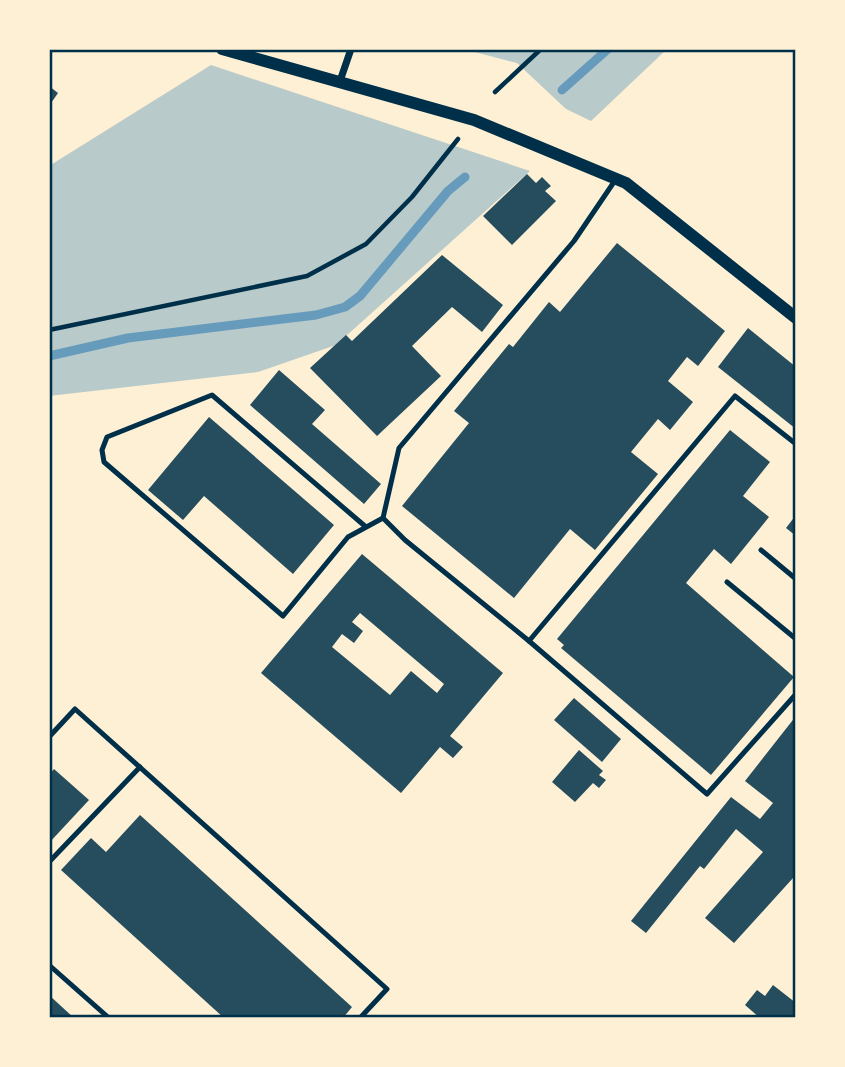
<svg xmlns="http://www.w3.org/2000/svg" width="845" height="1067" viewBox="0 0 845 1067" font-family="Spectral,serif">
<rect width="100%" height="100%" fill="#fdf0d5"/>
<g fill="#b9caca">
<path d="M 463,49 L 667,49 L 591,121 L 566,109 L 517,63 Z"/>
<path d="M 211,65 L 530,171 L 336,345 L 258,372 L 49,396 L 49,166 Z"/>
</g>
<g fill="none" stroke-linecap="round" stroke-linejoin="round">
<g stroke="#669bbc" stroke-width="9">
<path d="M 562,90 L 608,49"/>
<path d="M 49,356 L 128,338 L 316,315 L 345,307 L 360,296 L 448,191 L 465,177"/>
</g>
</g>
<g fill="#264d5e" fill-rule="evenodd">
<path d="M 49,86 L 58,93 L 49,106 Z"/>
<path d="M 527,174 L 536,183 L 542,177 L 551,186 L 545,191 L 556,201 L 512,245 L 483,216 Z"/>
<path d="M 617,243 L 725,331 L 698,366 L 687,357 L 668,381 L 693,402 L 670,430 L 658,419 L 631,452 L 658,474 L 595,550 L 570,529 L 514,598 L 402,506 L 469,423 L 454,411 L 509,344 L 513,347 L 549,302 L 560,312 Z"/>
<path d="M 442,255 L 503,305 L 482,332 L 452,307 L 412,346 L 441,376 L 377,436 L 310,368 L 346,335 L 352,341 Z"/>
<path d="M 748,328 L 796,367 L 796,429 L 718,367 Z"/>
<path d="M 279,370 L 325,410 L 312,424 L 381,484 L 364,504 L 250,405 Z"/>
<path d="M 209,417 L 334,525 L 293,574 L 204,496 L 183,520 L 148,490 Z"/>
<path d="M 730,430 L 770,462 L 743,496 L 769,517 L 731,564 L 714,549 L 686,583 L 794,677 L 711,775 L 561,648 L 564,645 L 557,639 Z"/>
<path d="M 796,515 L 796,536 L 786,528 Z"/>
<path d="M 362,554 L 503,673 L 450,736 L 463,747 L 453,758 L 440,747 L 401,793 L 261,673 ZM 360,613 L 444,684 L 437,693 L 411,671 L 390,695 L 332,647 L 342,634 L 354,643 L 363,631 L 352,622 Z"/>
<path d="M 574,698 L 621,739 L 602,762 L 554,720 Z"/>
<path d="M 796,716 L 796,881 L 793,878 L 734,943 L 705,918 L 763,852 L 736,829 L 704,869 L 700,866 L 646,933 L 631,921 L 731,797 L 760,819 L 773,803 L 745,781 Z"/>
<path d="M 579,750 L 603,771 L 599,775 L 606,780 L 599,788 L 593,783 L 575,802 L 552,782 Z"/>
<path d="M 54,769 L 89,800 L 49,843 L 49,775 Z"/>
<path d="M 140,815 L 352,1007 L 343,1018 L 224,1018 L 61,870 L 91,838 L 106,852 Z"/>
<path d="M 773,985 L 796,1003 L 796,1012 L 791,1018 L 760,1018 L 745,1005 L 757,990 L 765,996 Z"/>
<path d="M 49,995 L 74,1018 L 49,1018 Z"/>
</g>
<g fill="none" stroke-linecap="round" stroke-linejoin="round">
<g stroke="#003049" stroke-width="4.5">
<path d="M 495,92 L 541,49"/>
<path d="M 49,330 L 307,276 L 366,244 L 412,197 L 458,139"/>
</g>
<g stroke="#003049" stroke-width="5">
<path d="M 616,179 L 574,241 L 399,448 L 383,518 L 405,540 L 529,641 L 735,396 L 796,444"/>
<path d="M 366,527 L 212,395 L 107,437 L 102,450 L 104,462 L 283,616 L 348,537 L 383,518"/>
<path d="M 761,550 L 796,579"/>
<path d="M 727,582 L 796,639"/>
<path d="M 529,641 L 707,794 L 796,694"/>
<path d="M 49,737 L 75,709 L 387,989 L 360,1018"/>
<path d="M 49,862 L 140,767"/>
<path d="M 49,965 L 109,1018"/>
</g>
<path stroke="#003049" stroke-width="7" d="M 340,81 L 351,49"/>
<path stroke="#003049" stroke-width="12" d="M 222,49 L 474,120 L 626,183 L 796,318"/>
</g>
<rect width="845" height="1067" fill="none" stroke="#fdf0d5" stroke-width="102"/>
<rect x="51" y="51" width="743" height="965" fill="none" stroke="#003049" stroke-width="2.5"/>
</svg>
